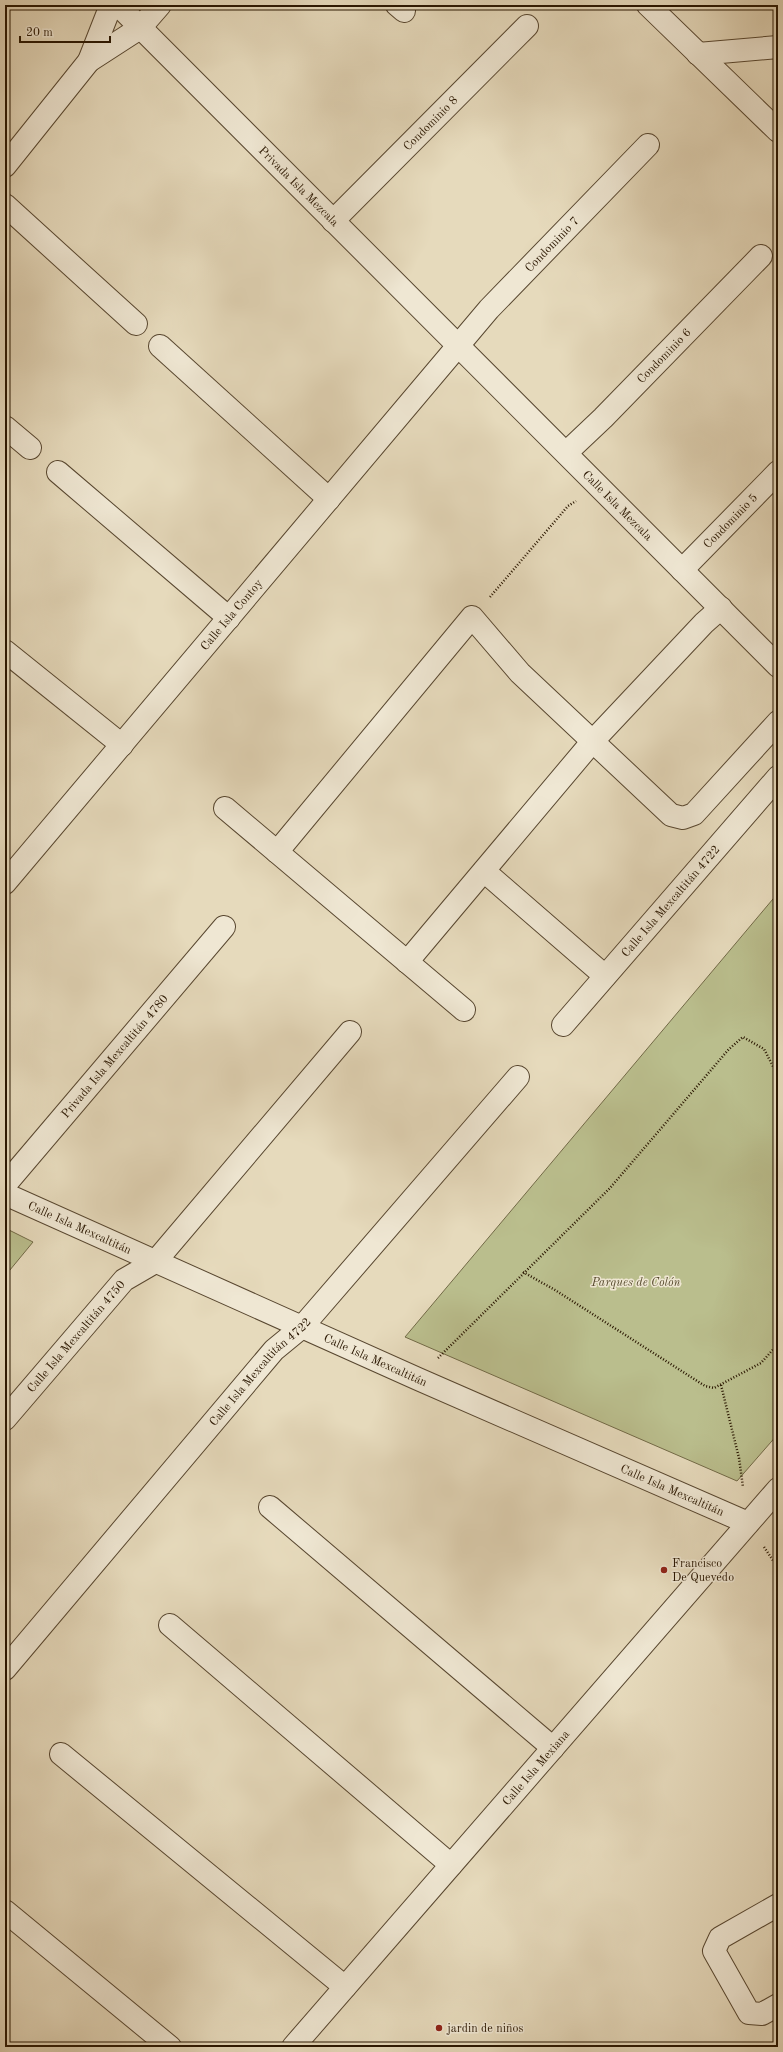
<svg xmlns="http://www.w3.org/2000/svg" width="783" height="2052" viewBox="0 0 783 2052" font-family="'Old Standard TT',serif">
<rect width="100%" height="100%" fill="#e6dabc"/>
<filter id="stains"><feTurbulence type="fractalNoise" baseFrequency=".005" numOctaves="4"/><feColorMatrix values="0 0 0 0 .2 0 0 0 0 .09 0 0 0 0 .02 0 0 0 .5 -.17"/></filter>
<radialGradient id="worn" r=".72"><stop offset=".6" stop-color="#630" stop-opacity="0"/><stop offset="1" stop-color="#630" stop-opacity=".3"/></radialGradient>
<g fill="#babe8d" stroke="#726a47">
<path d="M 778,893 L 778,1434 L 737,1481 L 405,1337 Z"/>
<path d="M 5,1228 L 33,1242 L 5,1276 Z"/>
</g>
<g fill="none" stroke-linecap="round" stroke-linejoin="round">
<defs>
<g id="street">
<path id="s1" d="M 118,5 L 778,666"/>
<path d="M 397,5 L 404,11"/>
<path d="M 648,5 L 778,131"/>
<path d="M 698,54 L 778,47"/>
<path d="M 89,61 L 140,28 L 160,5"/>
<path d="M 5,166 L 89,61 L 111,5"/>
<path d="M 5,205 L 136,324"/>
<path id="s2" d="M 333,221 L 527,26"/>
<path d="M 160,346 L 329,499"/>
<path d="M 5,427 L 30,448"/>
<path id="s3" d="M 566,453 L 603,418 L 761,256"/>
<path d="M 58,472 L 229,618"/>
<path id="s4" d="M 682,570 L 778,472"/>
<path d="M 5,651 L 122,745"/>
<path d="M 225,808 L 464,1010"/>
<path d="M 277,852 L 472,617 L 520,673 L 671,815 L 683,818 L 694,814 L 778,722"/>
<path d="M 484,871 L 605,976"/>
<path id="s5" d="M 5,883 L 489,309 L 648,145"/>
<path d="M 407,962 L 592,742 L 704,623 L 721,608"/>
<path id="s6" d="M 563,1025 L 778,777"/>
<path id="s7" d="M 5,1185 L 224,927"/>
<path id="s8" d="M 5,1194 L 418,1379 L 748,1523"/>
<path id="s9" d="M 5,1419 L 124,1280 L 155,1262 L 350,1032"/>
<path d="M 270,1507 L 553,1748"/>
<path d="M 170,1625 L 451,1865"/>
<path id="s10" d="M 5,1669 L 274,1350 L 302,1327 L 518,1077"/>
<path d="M 61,1754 L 345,1987"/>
<path d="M 778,1905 L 720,1938 L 714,1951 L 749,2013 L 762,2014 L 778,2005"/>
<path d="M 5,1911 L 170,2047"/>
<path id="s11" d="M 293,2047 L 778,1489"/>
</g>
</defs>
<use href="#street" stroke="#584730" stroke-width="24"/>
<g stroke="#291601" stroke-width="2.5" stroke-dasharray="1 2" stroke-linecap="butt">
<path d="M 490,597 L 568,506 L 576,501"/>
<path d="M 523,1272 L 555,1290 L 705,1386 L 714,1388 L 761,1363 L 778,1344"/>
<path d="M 438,1358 L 610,1188 L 729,1049 L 743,1037 L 764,1049 L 778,1076"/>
<path d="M 721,1385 L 739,1458 L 743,1487"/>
<path d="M 764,1547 L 778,1568"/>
</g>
<use href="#street" stroke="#efe7d3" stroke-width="22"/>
</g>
<g fill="#8f2418" stroke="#efe7d3" stroke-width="1.5">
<circle cx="664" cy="1570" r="4"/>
<circle cx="439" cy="2028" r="4"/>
</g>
<g text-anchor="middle" stroke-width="3" stroke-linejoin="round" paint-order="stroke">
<g font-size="12" fill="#291601" stroke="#efe7d3">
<text dy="4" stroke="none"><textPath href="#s2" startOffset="138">Condominio 8</textPath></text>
<text dy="4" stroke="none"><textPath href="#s1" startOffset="256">Privada Isla Mezcala</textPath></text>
<text dy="4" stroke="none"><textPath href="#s5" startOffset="841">Condominio 7</textPath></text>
<text dy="4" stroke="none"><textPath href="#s3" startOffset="138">Condominio 6</textPath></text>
<text dy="4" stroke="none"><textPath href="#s1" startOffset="707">Calle Isla Mezcala</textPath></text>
<text dy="4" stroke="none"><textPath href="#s4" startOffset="69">Condominio 5</textPath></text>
<text dy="4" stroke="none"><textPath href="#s5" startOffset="351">Calle Isla Contoy</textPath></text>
<text dy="4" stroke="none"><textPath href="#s6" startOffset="164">Calle Isla Mexcaltitán 4722</textPath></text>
<text dy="4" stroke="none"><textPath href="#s7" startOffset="169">Privada Isla Mexcaltitán 4780</textPath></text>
<text dy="4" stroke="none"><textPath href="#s8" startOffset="82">Calle Isla Mexcaltitán</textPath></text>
<text dy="4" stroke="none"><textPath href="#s9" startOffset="109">Calle Isla Mexcaltitán 4750</textPath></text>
<text dy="4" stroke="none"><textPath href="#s8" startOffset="406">Calle Isla Mexcaltitán</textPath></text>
<text dy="4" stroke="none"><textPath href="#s10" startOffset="392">Calle Isla Mexcaltitán 4722</textPath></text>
<text dy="4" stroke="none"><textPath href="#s8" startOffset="730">Calle Isla Mexcaltitán</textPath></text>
<text dy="4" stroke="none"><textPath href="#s11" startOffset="370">Calle Isla Mexiana</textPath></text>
</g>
<g font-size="12" font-style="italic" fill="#54482b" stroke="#efe7d3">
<text x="636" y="1286">Parques de Colón</text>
</g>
<g font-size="12" fill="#291601" stroke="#efe7d3" text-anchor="start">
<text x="672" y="1567">Francisco<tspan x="672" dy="14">De Quevedo</tspan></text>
<text x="447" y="2032">jardin de niños</text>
</g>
</g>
<rect width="783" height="2052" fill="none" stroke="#e6dabc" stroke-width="20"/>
<rect x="6" y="6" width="771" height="2040" fill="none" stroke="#291601" stroke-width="2"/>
<rect x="10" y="10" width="763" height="2032" fill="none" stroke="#291601"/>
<path d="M20 36v6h90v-6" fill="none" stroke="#291601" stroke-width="2"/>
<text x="26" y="36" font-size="12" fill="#291601" stroke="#efe7d3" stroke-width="3" paint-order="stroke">20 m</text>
<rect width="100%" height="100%" filter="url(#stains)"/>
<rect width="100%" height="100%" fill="url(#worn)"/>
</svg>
